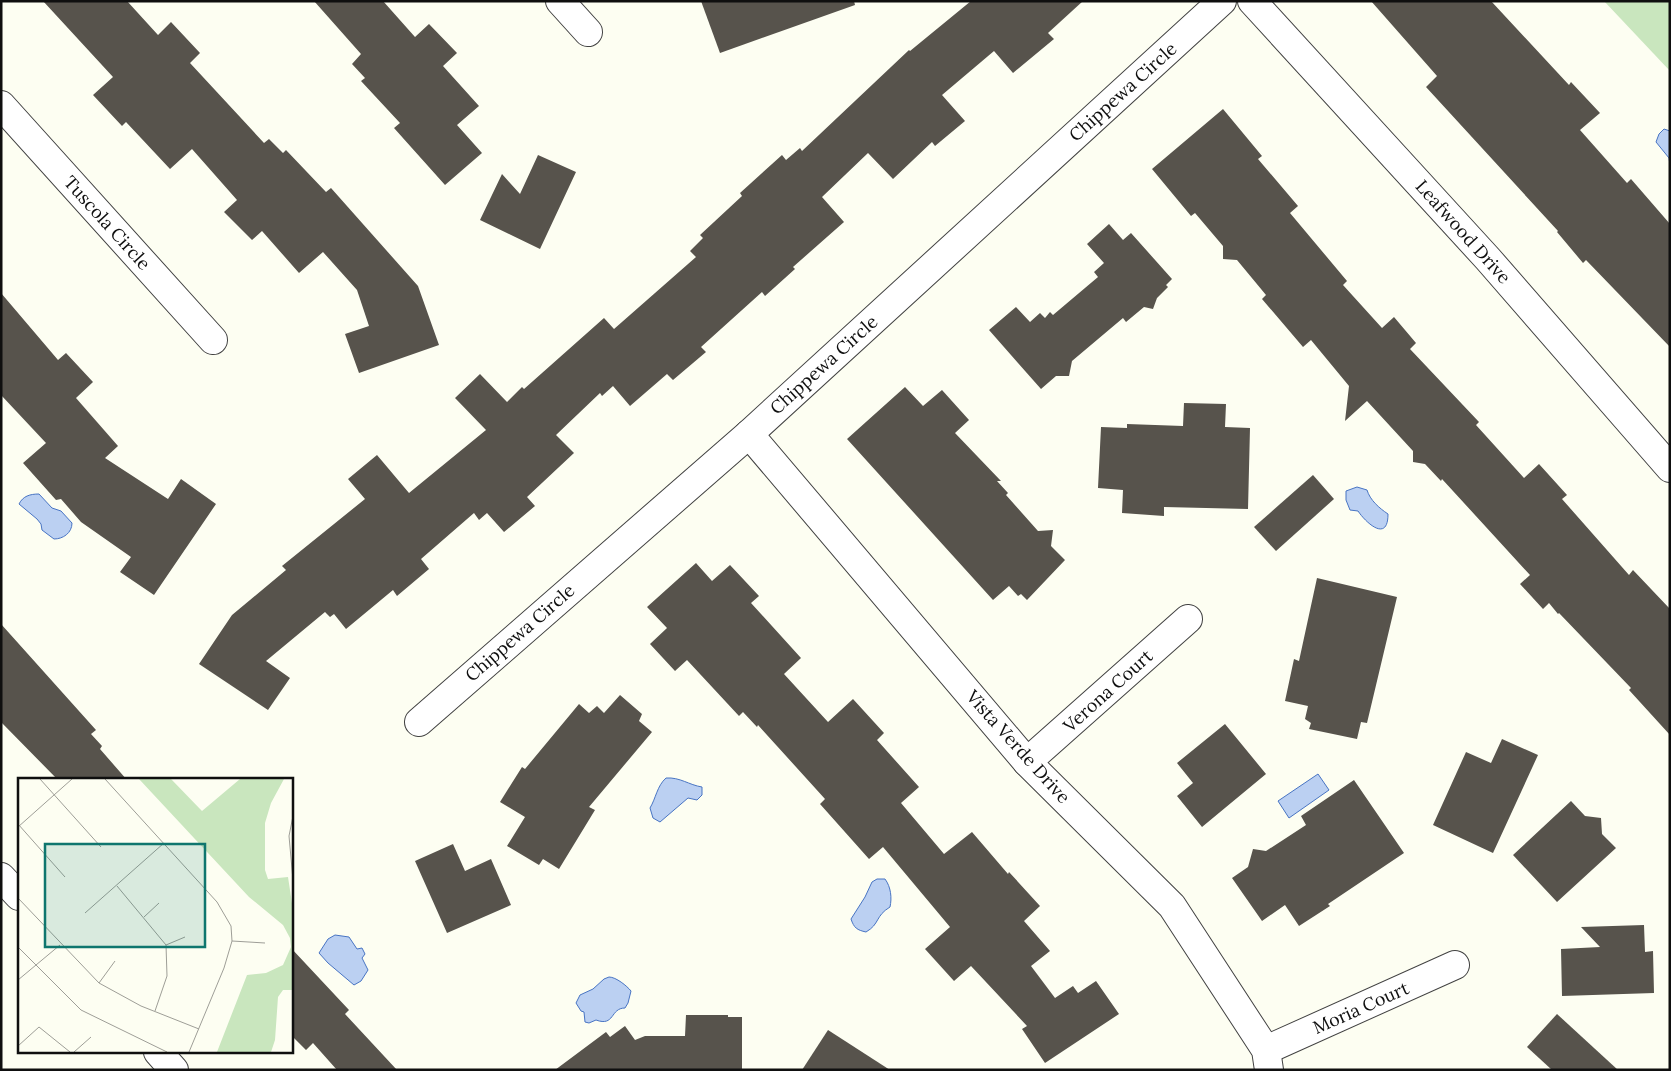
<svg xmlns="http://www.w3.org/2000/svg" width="1671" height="1071" viewBox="0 0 1671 1071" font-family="Lora,serif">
<rect width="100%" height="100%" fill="#fdfef2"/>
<path fill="#c9e6be" d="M 1604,1 L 1670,1 L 1670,71 Z"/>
<g fill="#bbd0f2" stroke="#4874c3">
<path d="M 1664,129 L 1670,131 L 1670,165 L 1669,158 L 1656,142 L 1659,134 Z"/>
<path d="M 1357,487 L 1367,490 C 1370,500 1379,508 1388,514 C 1388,543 1366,523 1358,511 L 1350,510 L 1346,500 L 1346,491 Z"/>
<path d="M 39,494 L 52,508 L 61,511 L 72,523 C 72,533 63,539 54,539 L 42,530 L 41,524 L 37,519 L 19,504 C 23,496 30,494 39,494 Z"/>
<path d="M 1318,774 L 1329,790 L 1289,818 L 1278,801 Z"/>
<path d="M 666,778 C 680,777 689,785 702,787 L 702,795 L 697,800 L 688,798 L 660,822 L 653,818 L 650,808 C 656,798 657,786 666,778 Z"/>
<path d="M 877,879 L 885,879 C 891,887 892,898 890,907 C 875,916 880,924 866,932 C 857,930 854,928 851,919 L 865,897 L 872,882 Z"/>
<path d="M 335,935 L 349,937 L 357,949 L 362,948 L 365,954 L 362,958 L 368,970 L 361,981 L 354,985 L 328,963 L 319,953 L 328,939 Z"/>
<path d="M 609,977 C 616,977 627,986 631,991 L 628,1003 L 625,1008 C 610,1008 615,1027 596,1020 L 589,1023 L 585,1022 L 584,1012 L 581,1011 L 576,1003 L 580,995 L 593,989 L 604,979 Z"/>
</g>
<g fill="#57534c">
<path d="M 43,1 L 127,1 L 158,35 L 171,22 L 200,53 L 190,63 L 264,143 L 269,139 L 283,153 L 286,150 L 326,192 L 331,188 L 418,286 L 439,345 L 359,373 L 345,334 L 369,326 L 357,290 L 323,252 L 299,273 L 262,231 L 252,240 L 224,212 L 237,200 L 192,149 L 170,169 L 126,122 L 122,126 L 93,95 L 113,77 Z"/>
<path d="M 314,1 L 383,1 L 415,37 L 429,24 L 457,53 L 443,66 L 479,106 L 457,125 L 482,153 L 445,185 L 394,128 L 400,123 L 361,81 L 365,78 L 352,64 L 361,54 Z"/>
<path d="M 701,1 L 854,1 L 855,5 L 720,53 Z"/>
<path d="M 971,1 L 1083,1 L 1048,33 L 1054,39 L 1013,73 L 994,51 L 942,95 L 965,121 L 935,146 L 932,142 L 893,179 L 868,153 L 822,197 L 844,222 L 793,267 L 795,269 L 765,296 L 762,292 L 701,347 L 706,352 L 673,380 L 667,374 L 630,406 L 613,386 L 602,396 L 600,393 L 556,435 L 574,453 L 527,497 L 535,506 L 504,532 L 487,513 L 479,520 L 474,513 L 421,559 L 429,569 L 397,596 L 393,590 L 346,629 L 334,614 L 330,617 L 325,612 L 266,661 L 290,678 L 268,710 L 199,664 L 232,615 L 286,570 L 282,566 L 365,499 L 348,479 L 377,455 L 409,493 L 486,430 L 455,398 L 480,374 L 507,402 L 522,387 L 524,389 L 604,318 L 614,329 L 696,257 L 690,251 L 703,238 L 700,235 L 742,196 L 740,193 L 782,155 L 786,160 L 800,148 L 802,151 L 909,50 L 910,51 Z"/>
<path d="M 1371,1 L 1491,1 L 1569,85 L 1571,82 L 1600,113 L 1580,130 L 1627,183 L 1631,179 L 1670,224 L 1670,347 L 1586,260 L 1583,263 L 1557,232 L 1558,231 L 1426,87 L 1437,76 Z"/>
<path d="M 1223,109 L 1262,156 L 1258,159 L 1298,206 L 1290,213 L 1347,281 L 1343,285 L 1382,328 L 1394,317 L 1416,343 L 1410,349 L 1479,422 L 1476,425 L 1524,478 L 1539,464 L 1567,495 L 1562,499 L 1629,575 L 1633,570 L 1670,609 L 1670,735 L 1629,690 L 1631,688 L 1559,613 L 1558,614 L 1549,603 L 1543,609 L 1520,584 L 1530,575 L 1442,479 L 1441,481 L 1425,464 L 1413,462 L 1413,451 L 1367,401 L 1345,421 L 1349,386 L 1311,340 L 1303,347 L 1262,299 L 1266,295 L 1237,260 L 1223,259 L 1223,246 L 1195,213 L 1191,216 L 1152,169 Z"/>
<path d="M 538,155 L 576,172 L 540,249 L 480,220 L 502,174 L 520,194 Z"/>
<path d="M 1109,224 L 1123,240 L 1131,233 L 1172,279 L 1166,285 L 1168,287 L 1157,298 L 1153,309 L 1144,307 L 1126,322 L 1123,318 L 1072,361 L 1069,376 L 1056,376 L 1041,389 L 989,330 L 1016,307 L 1030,322 L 1040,313 L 1045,318 L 1050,312 L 1053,315 L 1098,277 L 1094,272 L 1104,263 L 1087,244 Z"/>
<path d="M 1,293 L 58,360 L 66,353 L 93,382 L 76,398 L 118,446 L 105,458 L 168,499 L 181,479 L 216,504 L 154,595 L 120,572 L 131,557 L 81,522 L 61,499 L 56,500 L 23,463 L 46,443 L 1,395 Z"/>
<path d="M 905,387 L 923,406 L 942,390 L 969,420 L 955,433 L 1001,481 L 997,481 L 1008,493 L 1006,495 L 1038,531 L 1053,530 L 1051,546 L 1065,560 L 1027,600 L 1021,594 L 1018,596 L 1009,586 L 993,600 L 847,439 Z"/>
<path d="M 1184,403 L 1226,404 L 1225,427 L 1250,428 L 1248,509 L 1164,507 L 1164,516 L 1122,513 L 1123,490 L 1098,488 L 1101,427 L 1127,428 L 1127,424 L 1183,426 Z"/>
<path d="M 1313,475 L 1334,499 L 1276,551 L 1254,527 Z"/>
<path d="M 696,563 L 712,581 L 730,565 L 759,596 L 751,603 L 801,658 L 784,674 L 828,722 L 853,699 L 884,733 L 877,740 L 919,787 L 901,803 L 944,854 L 972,832 L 1008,874 L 1009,872 L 1040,906 L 1024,921 L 1050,951 L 1031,966 L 1055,998 L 1073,986 L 1078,993 L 1096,981 L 1119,1014 L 1045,1063 L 1022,1029 L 1027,1026 L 971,966 L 954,981 L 925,949 L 950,927 L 883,847 L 869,859 L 820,804 L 825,799 L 758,725 L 757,727 L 743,712 L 739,716 L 687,660 L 675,671 L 650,644 L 667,628 L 647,607 Z"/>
<path d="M 1317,578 L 1397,597 L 1367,723 L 1361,722 L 1357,739 L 1309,729 L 1311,723 L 1305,719 L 1308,706 L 1285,701 L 1294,659 L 1299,661 Z"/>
<path d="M 1,624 L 96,730 L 91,734 L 102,746 L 100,749 L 127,780 L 58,780 L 1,722 Z"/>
<path d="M 620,695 L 642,714 L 639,721 L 652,732 L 589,807 L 595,810 L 559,869 L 543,859 L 539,865 L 507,846 L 525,817 L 500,802 L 522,767 L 525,769 L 579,704 L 589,713 L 597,706 L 604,713 Z"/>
<path d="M 1225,724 L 1266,774 L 1202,827 L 1177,796 L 1193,783 L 1177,763 Z"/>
<path d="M 1502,739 L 1538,755 L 1493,853 L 1433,825 L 1466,752 L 1491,763 Z"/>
<path d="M 1354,780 L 1404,853 L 1328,904 L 1330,906 L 1299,926 L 1285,905 L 1262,921 L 1232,878 L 1248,867 L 1253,849 L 1266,851 L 1306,825 L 1301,816 Z"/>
<path d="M 1571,801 L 1585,816 L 1601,818 L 1602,834 L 1616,848 L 1557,902 L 1513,855 Z"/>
<path d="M 453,844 L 465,871 L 491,859 L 511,905 L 447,933 L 415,861 Z"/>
<path d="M 1644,925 L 1645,952 L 1653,951 L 1654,993 L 1562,996 L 1561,949 L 1600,947 L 1581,927 Z"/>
<path d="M 291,948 L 349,1010 L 345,1014 L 397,1070 L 337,1070 L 313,1043 L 306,1050 L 291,1035 Z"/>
<path d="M 1557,1014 L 1618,1070 L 1552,1070 L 1527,1047 Z"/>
<path d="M 686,1015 L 728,1015 L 728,1017 L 742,1017 L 742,1070 L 555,1070 L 606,1032 L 610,1037 L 625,1026 L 635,1040 L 645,1036 L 685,1036 Z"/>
<path d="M 828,1030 L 890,1070 L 802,1070 Z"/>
</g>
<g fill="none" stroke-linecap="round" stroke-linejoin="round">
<defs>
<g id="minor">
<path d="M 560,1 L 588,32"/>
<path d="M 1252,1 L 1488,259 L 1670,468"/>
<path d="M 1,105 L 213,340"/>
<path d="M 749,434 L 1027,762 L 1172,906 L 1266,1050 L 1269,1070"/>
<path d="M 419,722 L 749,434 L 1222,1"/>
<path d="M 1027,762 L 1188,619"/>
<path d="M 1,877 L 19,896"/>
<path d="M 1266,1050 L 1455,965"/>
<path d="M 158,1052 L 174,1070"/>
</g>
</defs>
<use href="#minor" stroke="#424242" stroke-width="30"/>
<use href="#minor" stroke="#fff" stroke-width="28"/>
</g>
<g text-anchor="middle" stroke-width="5" stroke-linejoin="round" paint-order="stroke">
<g font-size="18" fill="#0f0f0f" stroke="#fff">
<text transform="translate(1123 92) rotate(-42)" y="6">Chippewa Circle</text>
<text transform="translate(107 223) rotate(48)" y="6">Tuscola Circle</text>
<text transform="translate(1463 232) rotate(48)" y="6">Leafwood Drive</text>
<text transform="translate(824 365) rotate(-42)" y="6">Chippewa Circle</text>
<text transform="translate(520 633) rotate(-41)" y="6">Chippewa Circle</text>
<text transform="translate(1108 691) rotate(-42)" y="6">Verona Court</text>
<text transform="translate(1018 747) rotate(48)" y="6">Vista Verde Drive</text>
<text transform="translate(1361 1008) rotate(-24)" y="6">Moria Court</text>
</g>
</g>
<g transform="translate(18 778)">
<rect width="275" height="275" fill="#fdfef2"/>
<path d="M 121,1 L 153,1 L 184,33 L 222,1 L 266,1 L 253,25 L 247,45 L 247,92 L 250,101 L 270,99 L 275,132 L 275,212 L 265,212 L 260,219 L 257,262 L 253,274 L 199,274 L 229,197 L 248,195 L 265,187 L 273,169 L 272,160 L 265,147 L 231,119 Z" fill="#c9e6be"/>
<path fill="none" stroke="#9e9e97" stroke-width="1" d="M 22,1 L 83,69M 87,1 L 199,124 L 213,148 L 214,163 L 206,190 L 171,274M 275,38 L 271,58 L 275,102M 0,46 L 47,99M 0,49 L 54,1M 99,108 L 148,167 L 149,198 L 137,233M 0,120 L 81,205 L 123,228 L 181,251M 67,135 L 146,65M 126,139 L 141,125M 214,163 L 247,165M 148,167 L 167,159M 0,169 L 63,232 L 149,274M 0,202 L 42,167M 81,205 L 97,183M 0,268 L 21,249 L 52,274M 56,274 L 73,259"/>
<path fill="#0f766e" fill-opacity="0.15" stroke="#0f766e" stroke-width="2.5" d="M 27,66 L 187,66 L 187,169 L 27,169 Z"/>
<rect width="275" height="275" fill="none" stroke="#0f0f0f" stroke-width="2.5"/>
</g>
<rect width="1671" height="1071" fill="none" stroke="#0f0f0f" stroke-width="5"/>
</svg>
